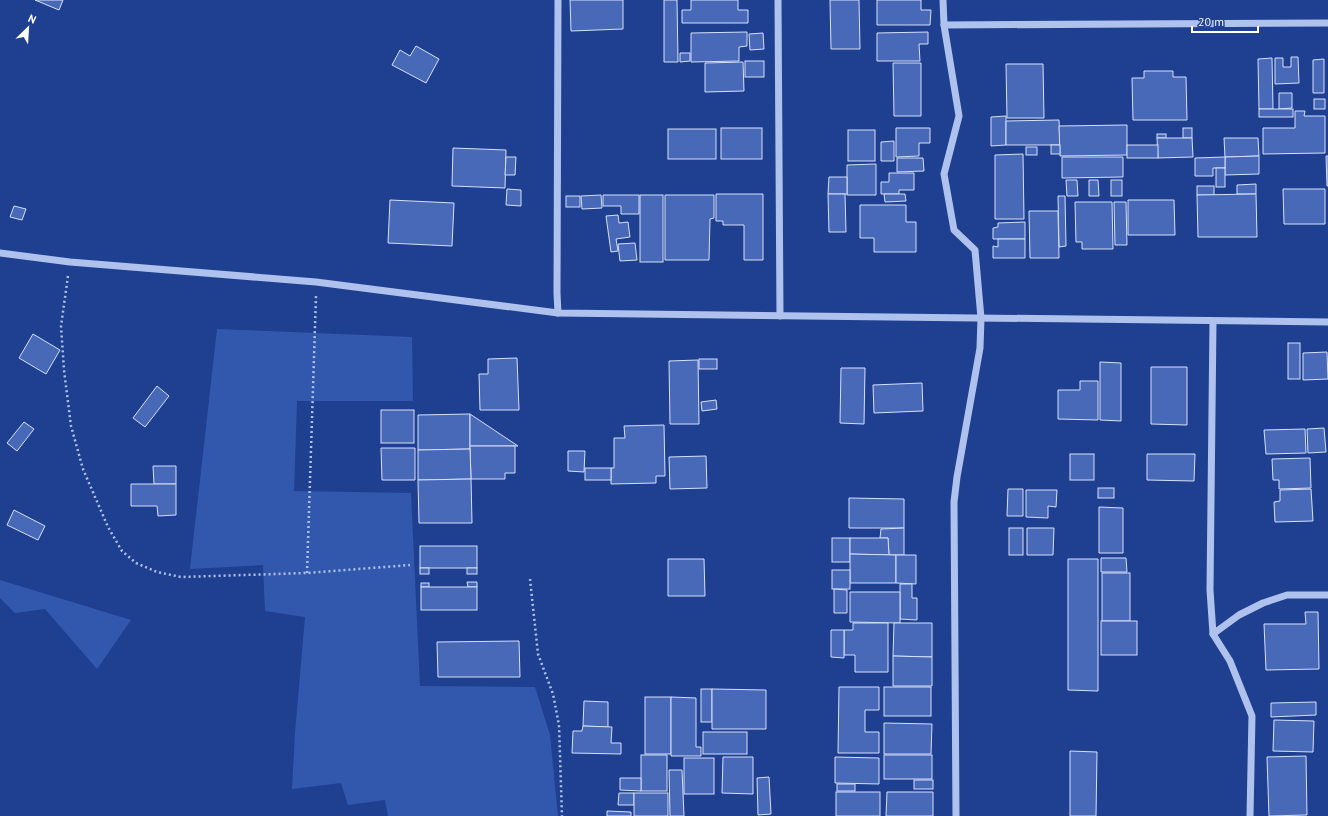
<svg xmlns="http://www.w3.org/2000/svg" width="1328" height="816" viewBox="0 0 1328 816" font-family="'PT Sans',sans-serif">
<rect width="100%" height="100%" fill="#1f4091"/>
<g fill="#3258ae">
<path d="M 217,329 L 412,337 L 413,401 L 297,401 L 294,491 L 411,493 L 420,686 L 535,687 L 550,735 L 558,816 L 388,816 L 385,800 L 348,805 L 341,783 L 292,789 L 295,733 L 305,617 L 265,611 L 263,565 L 190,569 Z"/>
<path d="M 0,580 L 131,620 L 97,669 L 45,609 L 15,613 L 0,598 Z"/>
</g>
<g fill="#4869b8" stroke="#d5e0fa">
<path d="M 35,0 L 63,0 L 59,10 Z"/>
<path d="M 570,0 L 623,0 L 623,29 L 571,31 Z"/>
<path d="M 664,0 L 677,0 L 678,62 L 664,62 Z"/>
<path d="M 691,0 L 738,0 L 738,10 L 748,10 L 748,23 L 682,23 L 682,10 L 691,10 Z"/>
<path d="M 830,0 L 859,0 L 860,49 L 831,49 Z"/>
<path d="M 877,0 L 921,0 L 921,10 L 931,10 L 930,25 L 877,25 Z"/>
<path d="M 747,32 L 747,46 L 739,47 L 739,61 L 691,62 L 691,33 Z"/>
<path d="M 928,32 L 928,44 L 919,44 L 920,61 L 877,61 L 877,33 Z"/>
<path d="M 763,33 L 764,49 L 750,50 L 749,34 Z"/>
<path d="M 416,46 L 439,59 L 426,83 L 392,65 L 400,50 L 410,56 Z"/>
<path d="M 680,53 L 690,53 L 690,61 L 680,62 Z"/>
<path d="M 1291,57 L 1298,57 L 1299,83 L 1275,84 L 1275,58 L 1283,58 L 1283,67 L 1291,67 Z"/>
<path d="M 1272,58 L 1273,109 L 1259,109 L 1258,59 Z"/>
<path d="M 1324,59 L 1324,93 L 1313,93 L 1313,60 Z"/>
<rect x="745" y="61" width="19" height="16"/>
<path d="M 743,62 L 744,91 L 705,92 L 705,63 Z"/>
<path d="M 893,63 L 921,63 L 921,116 L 894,116 Z"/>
<path d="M 1006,64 L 1043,64 L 1044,118 L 1007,118 Z"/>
<path d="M 1144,71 L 1173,71 L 1173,77 L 1186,77 L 1187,120 L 1133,120 L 1132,78 L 1144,78 Z"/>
<path d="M 1279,93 L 1292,93 L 1292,108 L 1279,109 Z"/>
<rect x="1314" y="99" width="11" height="10"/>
<rect x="1259" y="109" width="34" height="8"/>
<path d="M 1295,111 L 1305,111 L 1304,116 L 1325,116 L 1325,153 L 1263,154 L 1263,128 L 1295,128 Z"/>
<path d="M 1006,116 L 1006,145 L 991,146 L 991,117 Z"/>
<path d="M 1059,120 L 1060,145 L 1006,145 L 1006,121 Z"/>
<path d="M 1127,125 L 1127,155 L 1060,156 L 1059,126 Z"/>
<rect x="721" y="128" width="41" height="31"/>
<path d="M 896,128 L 930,128 L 930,143 L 919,143 L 919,156 L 896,157 Z"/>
<rect x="1183" y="128" width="9" height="10"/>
<rect x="668" y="129" width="48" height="30"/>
<rect x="848" y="130" width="27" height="31"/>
<rect x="1157" y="134" width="9" height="4"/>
<path d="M 1157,138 L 1192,138 L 1193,157 L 1158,158 Z"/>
<path d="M 1224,138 L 1258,138 L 1259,156 L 1225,157 Z"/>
<path d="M 894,141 L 894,161 L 881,161 L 881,142 Z"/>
<rect x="1051" y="145" width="9" height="9"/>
<rect x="1127" y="145" width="31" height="13"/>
<rect x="1026" y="147" width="11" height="8"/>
<path d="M 453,148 L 506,150 L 505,188 L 452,186 Z"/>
<path d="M 1023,154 L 1024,219 L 995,219 L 995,155 Z"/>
<path d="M 1259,156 L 1259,174 L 1225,175 L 1225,157 Z"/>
<path d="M 1326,156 L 1328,156 L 1328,186 L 1327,186 Z"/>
<path d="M 506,157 L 516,157 L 515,175 L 505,175 Z"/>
<path d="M 1062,157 L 1123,157 L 1123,177 L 1062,178 Z"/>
<path d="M 1225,157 L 1225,168 L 1213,168 L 1213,176 L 1195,176 L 1195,158 Z"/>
<path d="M 897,158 L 923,158 L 924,171 L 897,172 Z"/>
<path d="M 876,164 L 876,195 L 847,195 L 847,165 Z"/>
<rect x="1216" y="168" width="9" height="19"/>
<path d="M 889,173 L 914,173 L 914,190 L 899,190 L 899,194 L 881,194 L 881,182 L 889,182 Z"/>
<path d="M 829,177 L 847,177 L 847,194 L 828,194 Z"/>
<path d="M 1066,180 L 1077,180 L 1078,196 L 1067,196 Z"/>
<path d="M 1089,180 L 1098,180 L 1099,196 L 1089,196 Z"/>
<rect x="1111" y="180" width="11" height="16"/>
<path d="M 1256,184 L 1256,194 L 1237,194 L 1237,185 Z"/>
<rect x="1197" y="186" width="17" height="9"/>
<path d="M 507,189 L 521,190 L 521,206 L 506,205 Z"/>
<path d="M 1283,189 L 1325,189 L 1325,224 L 1284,224 Z"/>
<path d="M 716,194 L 763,194 L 763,260 L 744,260 L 744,225 L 723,225 L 723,221 L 716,221 Z"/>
<path d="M 828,194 L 845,194 L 846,232 L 829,232 Z"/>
<path d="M 884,194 L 905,194 L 906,201 L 885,202 Z"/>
<path d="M 1256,194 L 1257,237 L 1198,237 L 1197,195 Z"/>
<path d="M 601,195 L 602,208 L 582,209 L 581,196 Z"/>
<path d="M 603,195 L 639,195 L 639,214 L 621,214 L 621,206 L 603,206 Z"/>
<rect x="640" y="195" width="23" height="67"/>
<path d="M 665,195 L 714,195 L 714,218 L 710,219 L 709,260 L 665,260 Z"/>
<rect x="566" y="196" width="14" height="11"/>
<path d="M 1058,196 L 1065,196 L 1066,246 L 1059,247 Z"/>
<path d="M 390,200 L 454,203 L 452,246 L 388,243 Z"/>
<path d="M 1128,200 L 1174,200 L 1175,235 L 1128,235 Z"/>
<path d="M 1075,202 L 1112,202 L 1113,249 L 1082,249 L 1082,242 L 1076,242 Z"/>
<path d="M 1114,202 L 1126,202 L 1127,245 L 1115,245 Z"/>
<path d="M 860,205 L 906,205 L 906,222 L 916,222 L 916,252 L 874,252 L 874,238 L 860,238 Z"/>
<path d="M 14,206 L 26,209 L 22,220 L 10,217 Z"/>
<path d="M 1029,211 L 1058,211 L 1059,258 L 1030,258 Z"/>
<path d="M 618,215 L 619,223 L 628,222 L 630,237 L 616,239 L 618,251 L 611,252 L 606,216 Z"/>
<path d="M 1025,222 L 1025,239 L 993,239 L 993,228 L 998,227 L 998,223 Z"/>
<path d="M 998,239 L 1025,239 L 1025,258 L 993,258 L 993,246 L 998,247 Z"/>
<path d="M 635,243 L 637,260 L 620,261 L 618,244 Z"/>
<path d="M 33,334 L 60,350 L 46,374 L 19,358 Z"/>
<rect x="1288" y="343" width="12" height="36"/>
<path d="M 1327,352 L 1328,379 L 1303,380 L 1303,353 Z"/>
<path d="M 517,358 L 519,410 L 480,410 L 479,374 L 488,374 L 488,359 Z"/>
<rect x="699" y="359" width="18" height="10"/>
<path d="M 698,360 L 699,424 L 670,424 L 669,361 Z"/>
<path d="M 1100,362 L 1121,363 L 1121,421 L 1100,420 Z"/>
<path d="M 1151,367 L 1187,367 L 1187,425 L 1151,424 Z"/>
<path d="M 841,368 L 865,368 L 864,424 L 840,423 Z"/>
<path d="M 1080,381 L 1098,381 L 1098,420 L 1058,419 L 1058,390 L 1080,390 Z"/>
<path d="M 922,383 L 923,411 L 874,413 L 873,385 Z"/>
<path d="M 157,386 L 169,396 L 145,427 L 133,418 Z"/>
<path d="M 716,400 L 717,409 L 702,411 L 701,402 Z"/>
<rect x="381" y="410" width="33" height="33"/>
<path d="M 470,414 L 470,449 L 418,450 L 418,415 Z"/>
<path d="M 470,414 L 518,446 L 470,446 Z"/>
<path d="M 24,422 L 34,429 L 17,451 L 7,443 Z"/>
<path d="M 664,425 L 665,476 L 656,476 L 656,483 L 611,484 L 611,468 L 614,468 L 614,438 L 625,438 L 624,426 Z"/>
<path d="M 1324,428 L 1326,452 L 1308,453 L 1307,429 Z"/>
<path d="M 1305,429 L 1306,453 L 1266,454 L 1264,430 Z"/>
<path d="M 470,446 L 515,446 L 515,473 L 505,473 L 505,479 L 471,479 Z"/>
<path d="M 381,448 L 415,448 L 415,480 L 382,480 Z"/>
<path d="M 470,449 L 471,479 L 418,480 L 418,450 Z"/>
<path d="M 568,451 L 585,451 L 584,472 L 568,471 Z"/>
<rect x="1070" y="454" width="24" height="26"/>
<path d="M 1147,454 L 1195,454 L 1194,481 L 1147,480 Z"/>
<path d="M 706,456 L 707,488 L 670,489 L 669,457 Z"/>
<path d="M 1310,458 L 1311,488 L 1279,489 L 1279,480 L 1273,480 L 1272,459 Z"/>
<path d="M 153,466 L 176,466 L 176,484 L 154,484 Z"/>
<rect x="585" y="468" width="26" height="12"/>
<path d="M 471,479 L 472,523 L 419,523 L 418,480 Z"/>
<path d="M 131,484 L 176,484 L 176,515 L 158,516 L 157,506 L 131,506 Z"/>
<rect x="1098" y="488" width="16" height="10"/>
<path d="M 1008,489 L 1023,489 L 1023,516 L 1007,516 Z"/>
<path d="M 1311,489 L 1313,521 L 1275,522 L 1274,502 L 1280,501 L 1280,490 Z"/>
<path d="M 1026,490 L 1057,490 L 1056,507 L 1048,506 L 1048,518 L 1026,517 Z"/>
<path d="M 849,498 L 904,499 L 904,528 L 849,528 Z"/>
<path d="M 1099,507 L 1123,508 L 1123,553 L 1099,553 Z"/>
<path d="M 14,510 L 45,526 L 38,540 L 7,525 Z"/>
<path d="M 904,528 L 904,555 L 889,555 L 888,538 L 880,538 L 881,529 Z"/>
<rect x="1009" y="528" width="14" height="27"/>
<path d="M 1027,528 L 1054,528 L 1053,555 L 1027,555 Z"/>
<rect x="832" y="538" width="18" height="24"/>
<path d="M 850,538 L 888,538 L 889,555 L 850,554 Z"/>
<rect x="420" y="546" width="57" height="22"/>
<path d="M 850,554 L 896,555 L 896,583 L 850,583 Z"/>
<path d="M 896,555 L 916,555 L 916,584 L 896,583 Z"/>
<path d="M 1101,558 L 1126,558 L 1127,572 L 1101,572 Z"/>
<path d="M 668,559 L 704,559 L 705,596 L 668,596 Z"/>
<path d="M 1068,559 L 1098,559 L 1098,691 L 1068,690 Z"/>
<rect x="420" y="568" width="9" height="6"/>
<rect x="467" y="568" width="10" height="6"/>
<rect x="832" y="570" width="18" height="19"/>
<rect x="1102" y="573" width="28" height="48"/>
<path d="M 467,582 L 477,582 L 477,587 L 468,587 Z"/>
<rect x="421" y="583" width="8" height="4"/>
<path d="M 900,584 L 912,584 L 912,598 L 917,598 L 917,620 L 900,619 Z"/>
<rect x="421" y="587" width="56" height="23"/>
<path d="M 834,589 L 847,590 L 847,613 L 834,613 Z"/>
<path d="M 850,592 L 900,592 L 900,623 L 850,622 Z"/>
<path d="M 1305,612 L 1318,612 L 1319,669 L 1266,670 L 1264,624 L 1306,624 Z"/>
<rect x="1101" y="621" width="36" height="34"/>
<path d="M 853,623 L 888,623 L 888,672 L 855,672 L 855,655 L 844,655 L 844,630 L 853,630 Z"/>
<path d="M 894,623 L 932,623 L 932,657 L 893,656 Z"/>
<path d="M 831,630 L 844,630 L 844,658 L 831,657 Z"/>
<path d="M 519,641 L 520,677 L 438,677 L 437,642 Z"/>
<path d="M 893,656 L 932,657 L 932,686 L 893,686 Z"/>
<path d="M 839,687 L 879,687 L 879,710 L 865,710 L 865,732 L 879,732 L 879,753 L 838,753 Z"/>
<rect x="884" y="687" width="47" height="29"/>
<rect x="701" y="689" width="11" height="33"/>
<path d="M 712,689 L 766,690 L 766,729 L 712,729 Z"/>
<rect x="645" y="697" width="26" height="57"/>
<path d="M 671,697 L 696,698 L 696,747 L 701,747 L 701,756 L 671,756 Z"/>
<path d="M 584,701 L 608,702 L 608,727 L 583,726 Z"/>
<path d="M 1316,702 L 1316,715 L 1271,717 L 1271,703 Z"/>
<path d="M 1274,720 L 1314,721 L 1313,752 L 1273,751 Z"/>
<path d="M 884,723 L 932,724 L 931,754 L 884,754 Z"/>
<path d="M 583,726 L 612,727 L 611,743 L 621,743 L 621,754 L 572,753 L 573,731 L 582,731 Z"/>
<rect x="703" y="732" width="44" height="22"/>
<path d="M 1070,751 L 1097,752 L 1096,816 L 1070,816 Z"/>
<rect x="641" y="755" width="26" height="36"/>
<rect x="884" y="755" width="48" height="24"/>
<path d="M 1306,756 L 1307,815 L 1269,816 L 1267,757 Z"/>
<path d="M 723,757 L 753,757 L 753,794 L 722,793 Z"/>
<path d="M 835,757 L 879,758 L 879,784 L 835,783 Z"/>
<rect x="684" y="758" width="30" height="36"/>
<path d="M 669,770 L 682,770 L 684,816 L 670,816 Z"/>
<path d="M 769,777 L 771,814 L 758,815 L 757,778 Z"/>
<path d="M 620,778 L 641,778 L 641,791 L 620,790 Z"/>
<rect x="914" y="780" width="19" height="9"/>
<rect x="837" y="784" width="18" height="7"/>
<rect x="836" y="792" width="44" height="24"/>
<path d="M 887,792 L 933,792 L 933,816 L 886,816 Z"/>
<path d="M 619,793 L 634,793 L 634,805 L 618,805 Z"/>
<rect x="634" y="793" width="34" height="23"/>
<path d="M 607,811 L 631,812 L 631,816 L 607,816 Z"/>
</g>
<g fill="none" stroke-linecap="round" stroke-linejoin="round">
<g stroke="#afc2ed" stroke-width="2.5" stroke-dasharray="2 3" stroke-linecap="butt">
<path d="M 68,276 L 61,326 L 64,370 L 71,426 L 83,469 L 108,527 L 122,551 L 136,563 L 157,572 L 181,577 L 307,573 L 410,565"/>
<path d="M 307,573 L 316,296"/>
<path d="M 530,579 L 538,654 L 553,694 L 559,725 L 562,816"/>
</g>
<g stroke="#afc2ed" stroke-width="7">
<path d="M 558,0 L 557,293 L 558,313"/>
<path d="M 778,0 L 780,316"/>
<path d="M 943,0 L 944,25 L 959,116 L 944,174 L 954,230 L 975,250 L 981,318 L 980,348 L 957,477 L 954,502 L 956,816"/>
<path d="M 944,25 L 1328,23"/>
<path d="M 0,253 L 70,262 L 316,282 L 558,313 L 1328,322"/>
<path d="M 1213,321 L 1210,590 L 1213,634 L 1230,661 L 1252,716 L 1250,816"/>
<path d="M 1213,634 L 1239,615 L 1263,603 L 1287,595 L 1328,595"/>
</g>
</g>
<g transform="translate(28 28) rotate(25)" stroke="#1f4091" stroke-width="3" paint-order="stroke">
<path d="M0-3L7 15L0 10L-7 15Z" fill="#ffffff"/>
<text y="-6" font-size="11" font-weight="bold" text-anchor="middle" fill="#ffffff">N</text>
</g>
<path d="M1192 26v6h66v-6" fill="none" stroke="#ffffff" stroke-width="2"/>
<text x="1198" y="26" font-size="12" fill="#ffffff" stroke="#1f4091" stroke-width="3" paint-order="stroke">20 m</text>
</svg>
